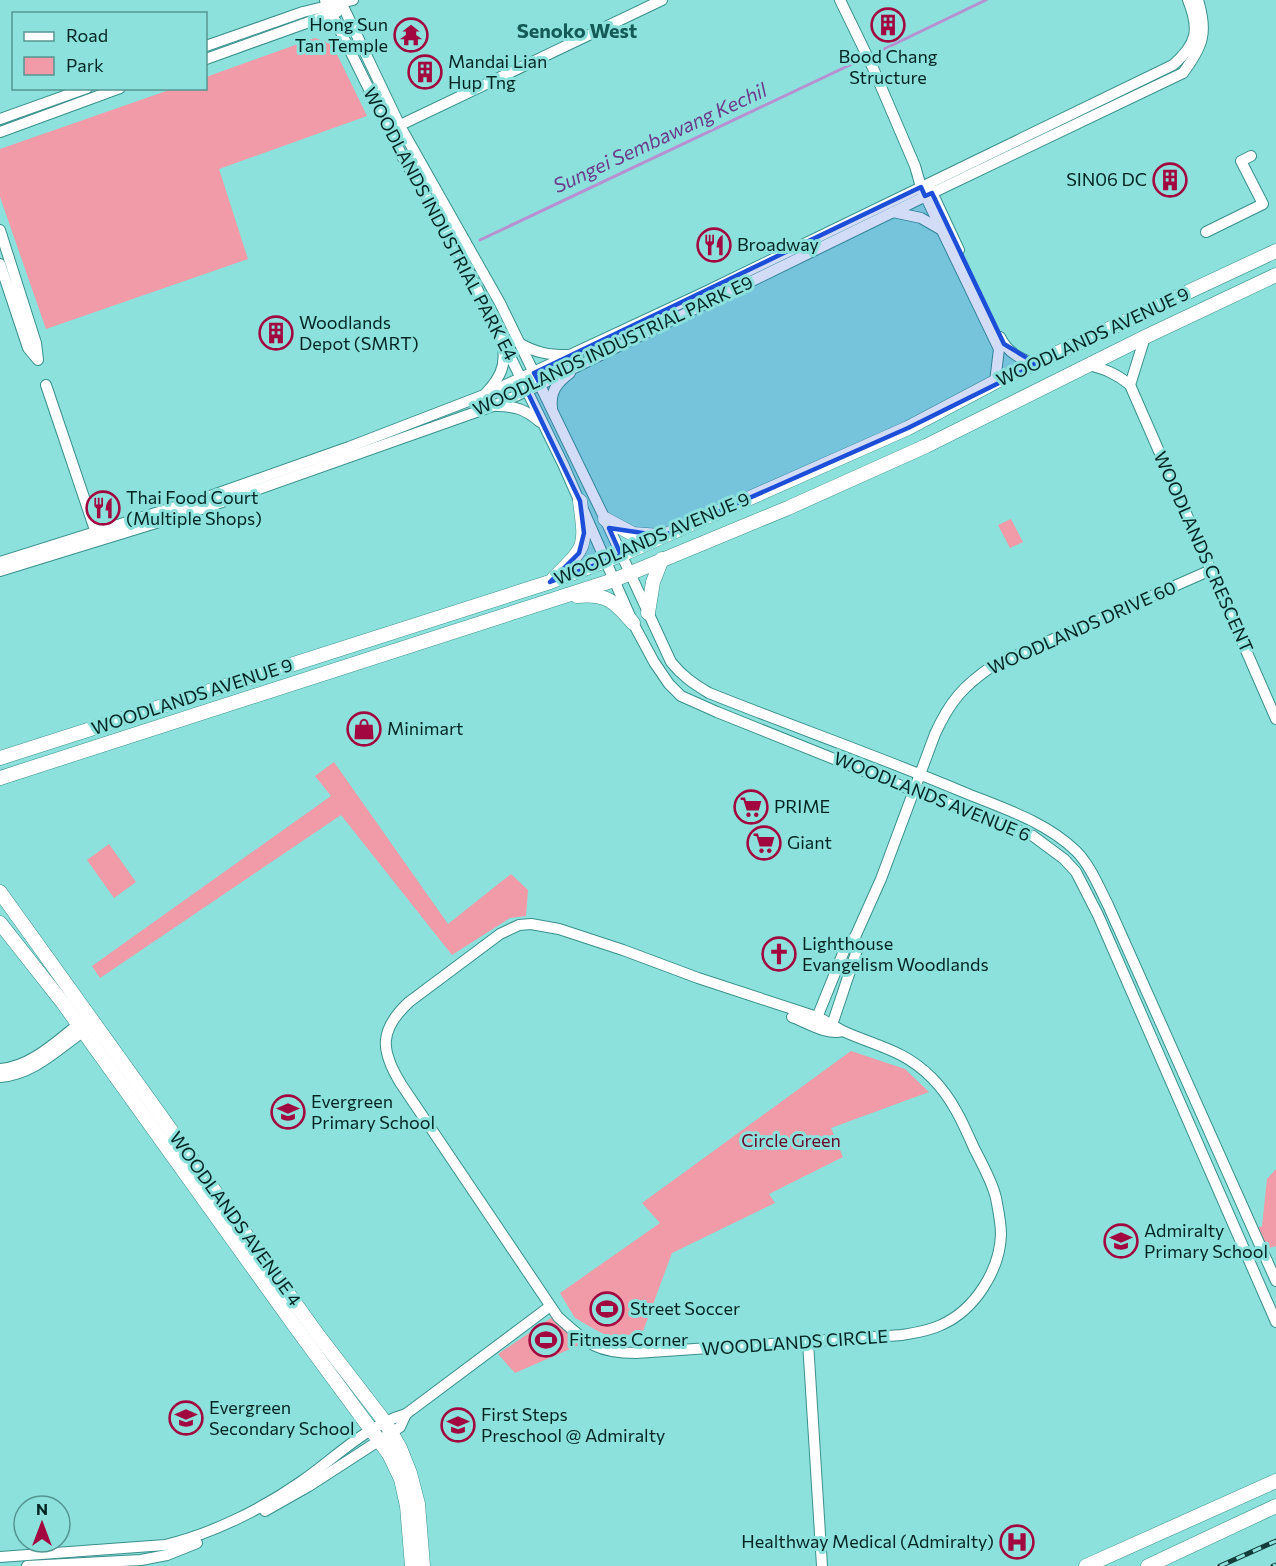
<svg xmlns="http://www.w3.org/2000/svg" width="1276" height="1566" viewBox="0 0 1276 1566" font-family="Commissioner,sans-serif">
<rect width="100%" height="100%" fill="#8ce1dc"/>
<g fill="#f09ba7">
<path d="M 315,38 L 332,44 L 367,116 L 219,169 L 248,259 L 46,329 L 0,197 L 0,149 L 172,89 L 206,88 L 206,77 Z"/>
<path d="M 1011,519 L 1023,542 L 1010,548 L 998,525 Z"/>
<path d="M 334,762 L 448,924 L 511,874 L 528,890 L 526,916 L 510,918 L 452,955 L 341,815 L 100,978 L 92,966 L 331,796 L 315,776 Z"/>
<path d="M 109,844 L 136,882 L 114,898 L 87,860 Z"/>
<path d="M 851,1051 L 905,1069 L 929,1092 L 831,1128 L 843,1157 L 769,1194 L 775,1203 L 672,1253 L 642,1334 L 608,1336 L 594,1329 L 575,1318 L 560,1293 L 660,1223 L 642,1203 Z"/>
<path d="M 1276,1169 L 1276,1246 L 1269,1248 L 1263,1246 L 1255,1229 L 1262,1226 L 1267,1179 Z"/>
<path d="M 557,1314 L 579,1345 L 515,1373 L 498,1354 Z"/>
</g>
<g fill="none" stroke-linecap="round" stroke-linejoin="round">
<g stroke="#b790d2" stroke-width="3">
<path d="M 880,51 L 986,0"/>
<path d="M 480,240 L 852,64"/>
</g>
<defs>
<g id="minor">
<path d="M 325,0 L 404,160 L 453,240 L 563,464 L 633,623 L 654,662 L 669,684 L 681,696 L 717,712 L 914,791 L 1033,836 L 1064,859 L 1076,872 L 1098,915 L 1276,1322"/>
<path d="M 340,0 L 400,126 L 500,303 L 605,519 L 671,662 C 682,676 694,684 709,693 C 794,727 880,757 963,792 C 1002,808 1045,821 1076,851 C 1090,865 1099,887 1108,905 L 1276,1281"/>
<path d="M 840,0 L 873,68 L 915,166 L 921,187 L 999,349 L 995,382"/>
<path d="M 206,46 L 303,12 L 353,0"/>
<path d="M 206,59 L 337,12"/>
<path d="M 0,119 L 87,88"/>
<path d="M 394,128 L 662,0"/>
<path d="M 0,132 L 120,88"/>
<path d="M 930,188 L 959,250"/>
<path d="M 893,212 L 921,218 L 940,229"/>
<path d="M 0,230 L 36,343 L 38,360 L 28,348 L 0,264"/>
<path d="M 1206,232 L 1263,204 L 1241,161 L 1251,156"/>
<path d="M 1000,337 C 1008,353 1020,359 1037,364"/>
<path d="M 519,343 C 536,353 549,355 567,355"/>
<path d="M 1088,365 C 1105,369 1117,374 1130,385 L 1276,719"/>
<path d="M 46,385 L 96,533"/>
<path d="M 1130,385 L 1145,337"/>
<path d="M 486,393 C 499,379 506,367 503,348"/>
<path d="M 497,406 C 516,406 526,410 540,422"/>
<path d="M 552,408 C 550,391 557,383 570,373"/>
<path d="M 0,562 L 213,495 L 349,447 L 484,395 L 703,293 L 1173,65 C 1197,44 1200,30 1188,0"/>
<path d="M 0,571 L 208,507 L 493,406 L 527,391 L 932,193 L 1183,73 C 1203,46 1208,33 1198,0"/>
<path d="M 531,924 L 559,929 L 623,950 L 698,978 L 817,1017 C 827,1021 836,1028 845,1032 C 879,1047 904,1050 932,1078 C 952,1098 963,1123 974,1148 C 982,1164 992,1181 996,1198 C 998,1209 1001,1223 1001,1234 C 1000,1270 975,1310 941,1325 C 929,1331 914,1333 902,1335 L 636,1353 C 596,1353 587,1343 558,1317 L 401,1084 C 380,1050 379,1030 409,1002 L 500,934 L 519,925 Z"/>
<path d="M 792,1017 C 806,1022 828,1036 842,1031"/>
<path d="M 814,1025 L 846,946 L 855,937 L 881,879 L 935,734 C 950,701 964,685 994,665 L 1211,570"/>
<path d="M 831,1028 L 857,950 L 855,937"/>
<path d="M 0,1069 C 32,1067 60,1038 85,1019"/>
<path d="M 0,1077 C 35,1075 62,1045 90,1027"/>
<path d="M 808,1342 L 822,1566"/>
<path d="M 265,1511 L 309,1486 L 400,1427 L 406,1414"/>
<path d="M 0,1557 L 165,1545 C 212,1534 262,1509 302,1481 C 335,1458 367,1425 406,1414 L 549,1307"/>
<path d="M 27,1566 L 141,1560 L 167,1555 L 197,1543"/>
</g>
<g id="major">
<path d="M 605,519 L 633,534 L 659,536"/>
<path d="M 554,578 C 587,545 586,548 580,501"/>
<path d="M 577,596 C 607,593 615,602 633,623"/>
<path d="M 648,613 L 653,582 L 662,559"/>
<path d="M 0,758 L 550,582 L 621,555 L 908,428 L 995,382 L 1276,251"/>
<path d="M 0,778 L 614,580 L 788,508 L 926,446 L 1145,337 L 1276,275"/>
<path d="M 0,892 L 318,1335 L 385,1422 L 400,1448 L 410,1473 L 418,1504 L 423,1566"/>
<path d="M 0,923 L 63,1003 L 299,1332 L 389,1454 L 401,1479 L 407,1506 L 412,1566"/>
<path d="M 1086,1566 L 1276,1481"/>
<path d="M 1148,1566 L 1276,1506"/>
</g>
</defs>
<use href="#minor" stroke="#38908c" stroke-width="12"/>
<use href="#major" stroke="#38908c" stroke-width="15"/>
<use href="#minor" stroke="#fff" stroke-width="10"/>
<use href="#major" stroke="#fff" stroke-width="14"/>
<defs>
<g id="rail">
<path d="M 1220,1566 L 1276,1541"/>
<path d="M 1273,1566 L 1276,1565"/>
</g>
</defs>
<use href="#rail" stroke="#133d3b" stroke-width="5"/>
<use href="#rail" stroke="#8ce1dc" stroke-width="3" stroke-dasharray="9" stroke-linecap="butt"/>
</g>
<path fill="#1d4ed8" fill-opacity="0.2" stroke="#1d4ed8" stroke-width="4.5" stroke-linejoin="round" d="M 921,187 L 925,196 L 932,193 L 1004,344 L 1037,364 L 908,428 L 663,536 L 609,528 L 621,555 L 550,582 L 579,553 L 584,533 L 580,501 L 527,391 L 540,384 L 534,373 Z"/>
<defs>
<symbol id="building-ring" viewBox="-11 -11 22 22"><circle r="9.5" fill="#8ce1dc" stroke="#a3073f" stroke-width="1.5"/><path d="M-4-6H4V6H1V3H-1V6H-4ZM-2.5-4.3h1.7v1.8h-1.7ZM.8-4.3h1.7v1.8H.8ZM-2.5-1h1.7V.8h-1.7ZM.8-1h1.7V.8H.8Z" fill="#a3073f"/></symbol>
<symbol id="temple-ring" viewBox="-11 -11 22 22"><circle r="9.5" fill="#8ce1dc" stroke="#a3073f" stroke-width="1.5"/><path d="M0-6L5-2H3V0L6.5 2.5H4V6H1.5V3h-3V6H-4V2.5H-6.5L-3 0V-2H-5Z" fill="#a3073f"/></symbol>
<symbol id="restaurant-ring" viewBox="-11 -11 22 22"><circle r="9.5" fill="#8ce1dc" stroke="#a3073f" stroke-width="1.5"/><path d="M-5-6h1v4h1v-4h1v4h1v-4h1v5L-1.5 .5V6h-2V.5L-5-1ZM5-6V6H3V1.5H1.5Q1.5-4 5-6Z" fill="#a3073f"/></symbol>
<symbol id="shop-ring" viewBox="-11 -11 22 22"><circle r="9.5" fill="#8ce1dc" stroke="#a3073f" stroke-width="1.5"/><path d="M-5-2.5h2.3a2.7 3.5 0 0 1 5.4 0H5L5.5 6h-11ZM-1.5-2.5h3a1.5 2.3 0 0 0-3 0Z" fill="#a3073f"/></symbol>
<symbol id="supermarket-ring" viewBox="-11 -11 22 22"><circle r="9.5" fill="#8ce1dc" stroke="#a3073f" stroke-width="1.5"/><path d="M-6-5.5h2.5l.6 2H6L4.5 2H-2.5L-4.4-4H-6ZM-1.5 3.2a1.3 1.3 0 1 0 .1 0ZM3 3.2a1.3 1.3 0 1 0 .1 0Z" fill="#a3073f"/></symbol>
<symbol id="church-ring" viewBox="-11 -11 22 22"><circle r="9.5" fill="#8ce1dc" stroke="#a3073f" stroke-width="1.5"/><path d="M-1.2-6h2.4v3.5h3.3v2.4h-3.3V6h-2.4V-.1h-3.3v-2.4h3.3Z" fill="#a3073f"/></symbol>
<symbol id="school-ring" viewBox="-11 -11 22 22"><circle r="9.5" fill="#8ce1dc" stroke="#a3073f" stroke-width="1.5"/><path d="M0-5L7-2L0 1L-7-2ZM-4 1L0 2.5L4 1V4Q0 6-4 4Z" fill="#a3073f"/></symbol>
<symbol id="stadium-ring" viewBox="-11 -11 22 22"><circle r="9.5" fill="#8ce1dc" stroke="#a3073f" stroke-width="1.5"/><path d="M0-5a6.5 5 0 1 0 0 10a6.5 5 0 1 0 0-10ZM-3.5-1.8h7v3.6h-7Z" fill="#a3073f"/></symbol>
<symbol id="hospital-ring" viewBox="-11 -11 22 22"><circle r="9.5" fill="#8ce1dc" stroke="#a3073f" stroke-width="1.5"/><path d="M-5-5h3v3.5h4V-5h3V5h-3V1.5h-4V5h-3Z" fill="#a3073f"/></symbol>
</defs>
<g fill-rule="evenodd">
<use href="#building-ring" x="869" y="6" width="38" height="38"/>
<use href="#temple-ring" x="392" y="16" width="38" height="38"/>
<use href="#building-ring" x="406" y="53" width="38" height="38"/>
<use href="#building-ring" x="1151" y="161" width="38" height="38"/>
<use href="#restaurant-ring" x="695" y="226" width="38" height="38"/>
<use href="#building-ring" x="257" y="314" width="38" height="38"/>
<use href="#restaurant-ring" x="84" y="489" width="38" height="38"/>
<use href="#shop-ring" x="345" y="710" width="38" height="38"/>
<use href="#supermarket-ring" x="732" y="788" width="38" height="38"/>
<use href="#supermarket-ring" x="745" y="824" width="38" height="38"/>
<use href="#church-ring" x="760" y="935" width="38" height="38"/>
<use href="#school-ring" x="269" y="1093" width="38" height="38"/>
<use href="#school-ring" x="1102" y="1222" width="38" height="38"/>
<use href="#stadium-ring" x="588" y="1290" width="38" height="38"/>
<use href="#stadium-ring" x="527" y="1321" width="38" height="38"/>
<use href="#school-ring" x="167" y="1399" width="38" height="38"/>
<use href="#school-ring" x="439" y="1406" width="38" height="38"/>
<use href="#hospital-ring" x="998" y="1523" width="38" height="38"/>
</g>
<g text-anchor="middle" stroke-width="6" stroke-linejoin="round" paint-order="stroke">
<g font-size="18" fill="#002422" stroke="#8ce1dc" text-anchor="start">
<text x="388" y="31" text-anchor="end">Hong Sun<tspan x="388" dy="21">Tan Temple</tspan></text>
<text x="888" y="63" text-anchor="middle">Bood Chang<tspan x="888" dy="21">Structure</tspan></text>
<text x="448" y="68">Mandai Lian<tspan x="448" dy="21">Hup Tng</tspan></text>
<text x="1147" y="186" text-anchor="end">SIN06 DC</text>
<text x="737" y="251">Broadway</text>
<text x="299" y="329">Woodlands<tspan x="299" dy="21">Depot (SMRT)</tspan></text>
<text x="126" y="504">Thai Food Court<tspan x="126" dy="21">(Multiple Shops)</tspan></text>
<text x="387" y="735">Minimart</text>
<text x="774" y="813">PRIME</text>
<text x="787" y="849">Giant</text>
<text x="802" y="950">Lighthouse<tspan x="802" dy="21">Evangelism Woodlands</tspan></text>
<text x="311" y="1108">Evergreen<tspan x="311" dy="21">Primary School</tspan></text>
<text x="1144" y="1237">Admiralty<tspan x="1144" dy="21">Primary School</tspan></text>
<text x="630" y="1315">Street Soccer</text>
<text x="569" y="1346">Fitness Corner</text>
<text x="209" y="1414">Evergreen<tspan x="209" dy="21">Secondary School</tspan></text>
<text x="481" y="1421">First Steps<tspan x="481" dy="21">Preschool @ Admiralty</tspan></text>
<text x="994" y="1548" text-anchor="end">Healthway Medical (Admiralty)</text>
</g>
<g font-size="18" fill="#002422" stroke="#8ce1dc">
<text transform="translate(440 224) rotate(62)" y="6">WOODLANDS INDUSTRIAL PARK E4</text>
<text transform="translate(1093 337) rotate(-25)" y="6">WOODLANDS AVENUE 9</text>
<text transform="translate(613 346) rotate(-25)" y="6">WOODLANDS INDUSTRIAL PARK E9</text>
<text transform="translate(652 539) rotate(-23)" y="6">WOODLANDS AVENUE 9</text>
<text transform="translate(1203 552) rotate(66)" y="6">WOODLANDS CRESCENT</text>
<text transform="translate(1082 628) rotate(-24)" y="6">WOODLANDS DRIVE 60</text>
<text transform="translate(192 697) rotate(-18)" y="6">WOODLANDS AVENUE 9</text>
<text transform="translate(932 797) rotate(22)" y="6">WOODLANDS AVENUE 6</text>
<text transform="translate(235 1219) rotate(54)" y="6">WOODLANDS AVENUE 4</text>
<text transform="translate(795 1343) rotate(-4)" y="6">WOODLANDS CIRCLE</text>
</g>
<g font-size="18" fill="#690025" stroke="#8ce1dc">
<text x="791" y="1147">Circle Green</text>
</g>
<g font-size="20" font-weight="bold" fill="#145b58" stroke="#8ce1dc">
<text x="577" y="38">Senoko West</text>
</g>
<g font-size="20" font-style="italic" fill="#6c3b8b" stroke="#8ce1dc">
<text transform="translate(660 138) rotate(-25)" y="7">Sungei Sembawang Kechil</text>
</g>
</g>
<rect x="12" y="12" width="195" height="78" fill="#8ce1dc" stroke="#549592" stroke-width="1.5"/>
<rect x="24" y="32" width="30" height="9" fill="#ffffff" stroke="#549592" stroke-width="1.5"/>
<text x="66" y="42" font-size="18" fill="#002422">Road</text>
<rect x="24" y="57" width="30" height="18" fill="#f09ba7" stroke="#549592" stroke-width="1.5"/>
<text x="66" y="72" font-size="18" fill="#002422">Park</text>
<g transform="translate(42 1524)"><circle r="28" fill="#8ce1dc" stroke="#549592" stroke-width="1.5"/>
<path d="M0-4.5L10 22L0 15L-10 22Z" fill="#a3073f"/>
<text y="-9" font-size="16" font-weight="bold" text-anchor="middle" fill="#002422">N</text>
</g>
</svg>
